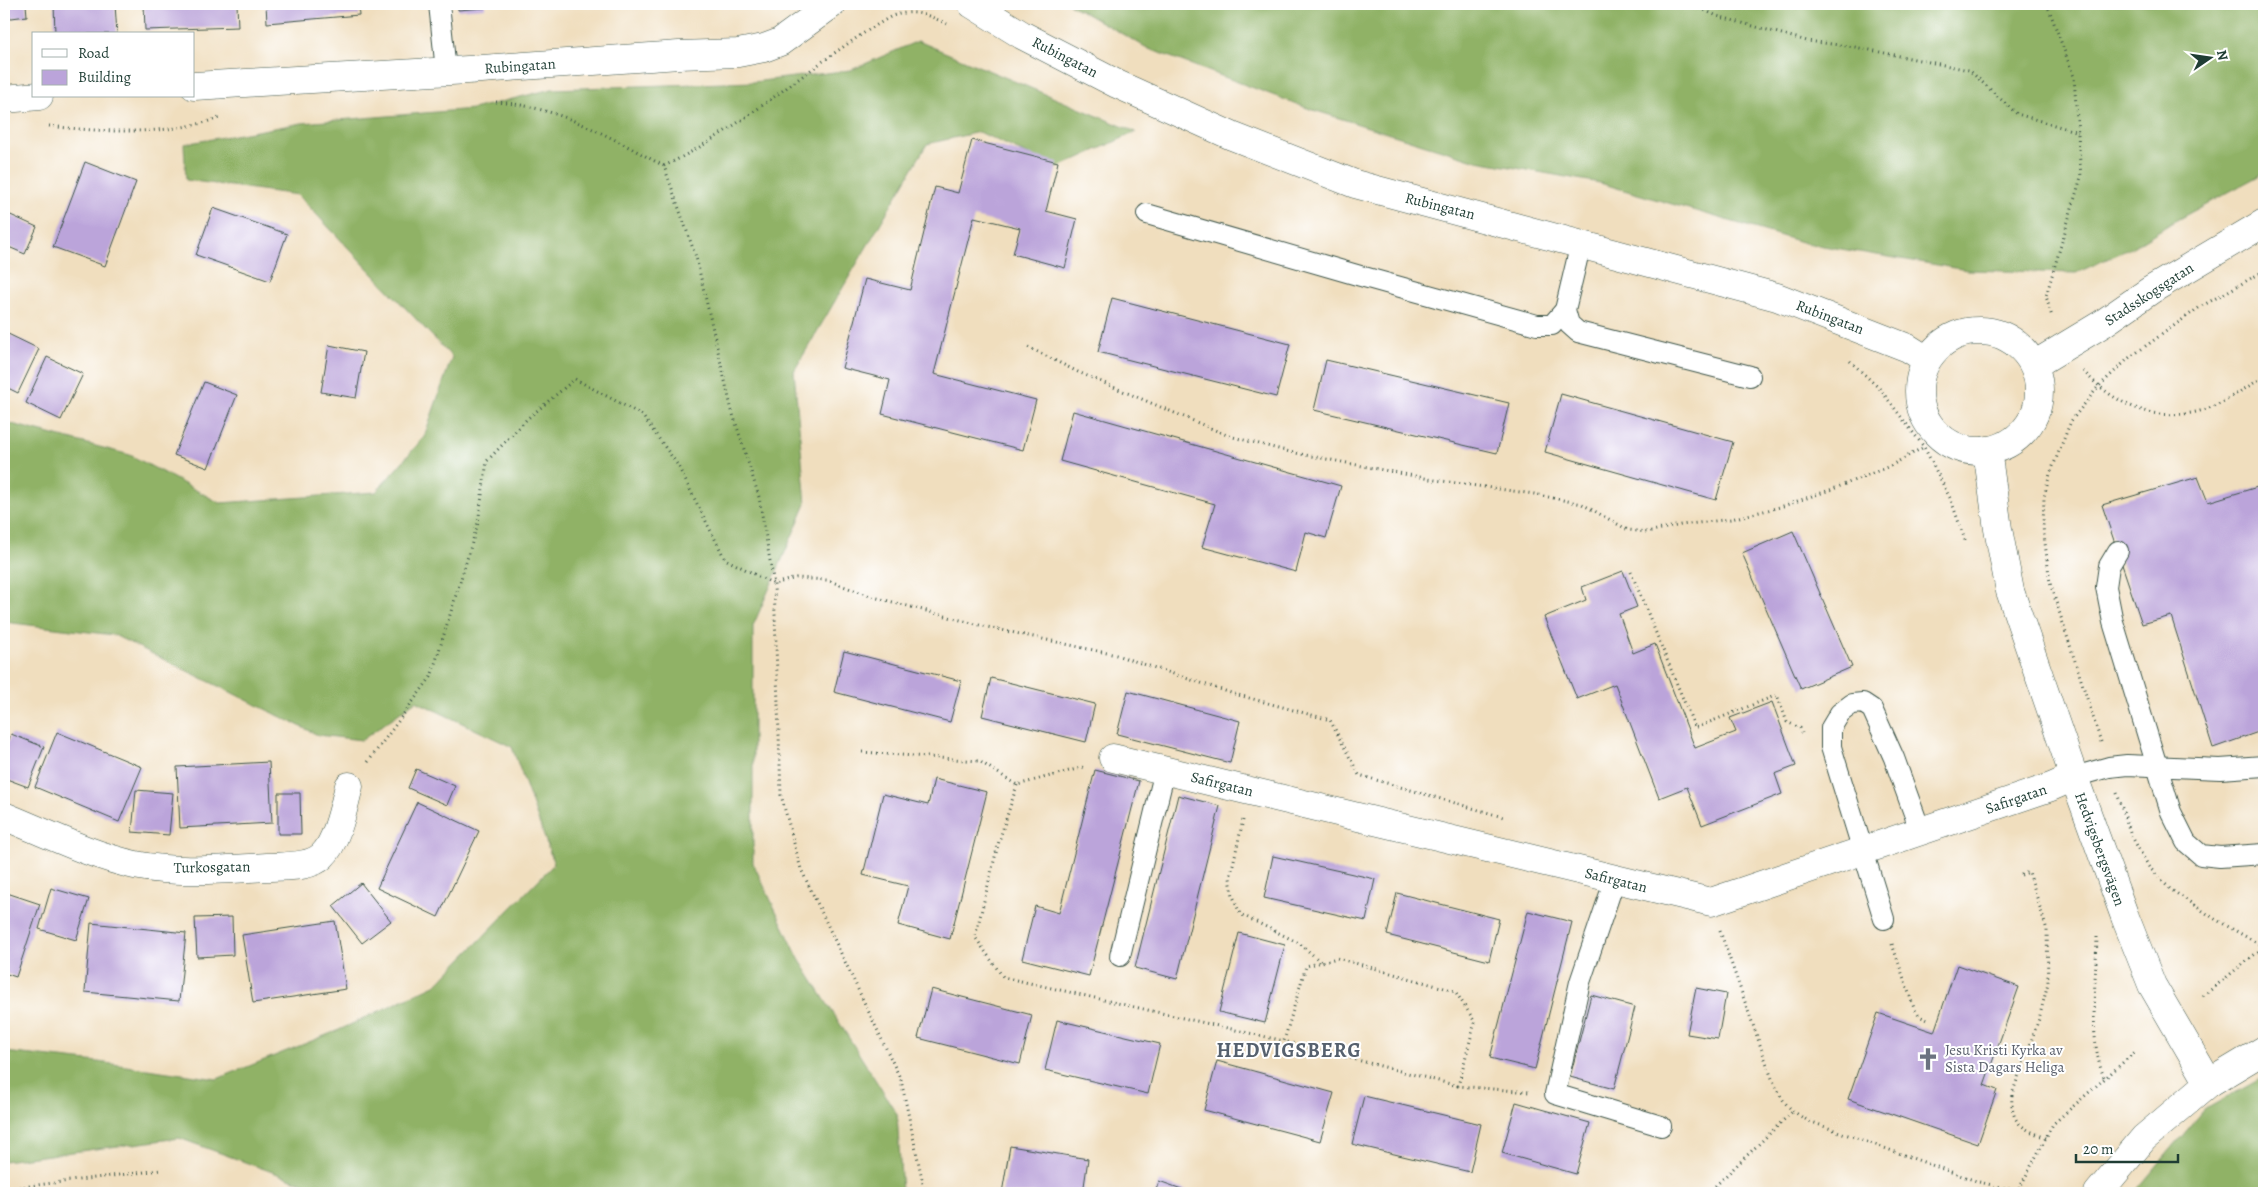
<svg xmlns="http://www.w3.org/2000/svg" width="2268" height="1197" viewBox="0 0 2268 1197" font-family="Alegreya,serif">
<rect width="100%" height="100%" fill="#fff"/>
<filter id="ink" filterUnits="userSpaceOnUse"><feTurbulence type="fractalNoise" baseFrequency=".02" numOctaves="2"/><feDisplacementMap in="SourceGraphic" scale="10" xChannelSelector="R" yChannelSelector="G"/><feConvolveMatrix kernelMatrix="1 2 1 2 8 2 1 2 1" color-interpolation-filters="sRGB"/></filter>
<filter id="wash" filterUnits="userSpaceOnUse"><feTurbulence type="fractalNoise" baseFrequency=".0096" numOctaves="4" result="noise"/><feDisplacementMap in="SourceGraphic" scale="20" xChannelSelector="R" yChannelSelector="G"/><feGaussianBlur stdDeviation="1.12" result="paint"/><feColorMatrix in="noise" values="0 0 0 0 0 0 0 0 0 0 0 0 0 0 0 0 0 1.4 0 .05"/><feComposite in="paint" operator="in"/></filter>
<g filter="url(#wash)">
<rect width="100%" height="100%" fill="#f0debe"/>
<g fill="#90b266" stroke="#58784d">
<path d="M 1069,4 L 2264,4 L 2264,173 L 2173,222 L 2131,248 L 2076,273 L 1967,270 L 1805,243 L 1600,183 L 1477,161 L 1310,109 L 1149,49 Z"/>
<path d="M 918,41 L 1136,132 L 1057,168 L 979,132 L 927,144 L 794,371 L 806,504 L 753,626 L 753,863 L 799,959 L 897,1114 L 902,1193 L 330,1193 L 179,1138 L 4,1161 L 4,1052 L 98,1062 L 217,1079 L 339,1030 L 437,984 L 554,864 L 512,747 L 416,701 L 362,740 L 318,735 L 114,635 L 4,622 L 4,422 L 130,455 L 220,503 L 376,492 L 424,437 L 452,357 L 298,195 L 186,180 L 184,144 L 302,123 L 473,109 L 552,89 L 753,82 L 851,70 Z"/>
<path d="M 2264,1077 L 2264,1193 L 2134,1193 L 2204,1110 Z"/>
</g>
<g id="blocks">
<g fill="#bba4da">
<path d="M 4,4 L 26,4 L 27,16 L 4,19 Z"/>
<path d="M 54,4 L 115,4 L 117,34 L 55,34 Z"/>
<path d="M 144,4 L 237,4 L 238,27 L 145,30 Z"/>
<path d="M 266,4 L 358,4 L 359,15 L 267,23 Z"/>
<path d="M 458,4 L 485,4 L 485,8 L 458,10 Z"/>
<path d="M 972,140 L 1058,162 L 1046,211 L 1077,219 L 1065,268 L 1013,254 L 1020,228 L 974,217 L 934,374 L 1036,400 L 1023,450 L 882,414 L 890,380 L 842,368 L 865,279 L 910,290 L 935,187 L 958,193 Z"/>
<path d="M 85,162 L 136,182 L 105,266 L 53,247 Z"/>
<path d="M 213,208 L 287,234 L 270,281 L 196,255 Z"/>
<path d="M 4,212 L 37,227 L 25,254 L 4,245 Z"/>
<path d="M 1112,298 L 1290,344 L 1276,397 L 1098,352 Z"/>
<path d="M 4,332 L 39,349 L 18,393 L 4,386 Z"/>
<path d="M 329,345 L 364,352 L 356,398 L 321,392 Z"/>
<path d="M 47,357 L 83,374 L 61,420 L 26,403 Z"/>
<path d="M 1326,360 L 1509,403 L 1497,453 L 1314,410 Z"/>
<path d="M 204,382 L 237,395 L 208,468 L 174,455 Z"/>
<path d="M 1561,394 L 1733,442 L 1716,500 L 1545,452 Z"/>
<path d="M 1073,411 L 1341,486 L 1326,538 L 1306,532 L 1296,572 L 1202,547 L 1215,504 L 1060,461 Z"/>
<path d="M 2198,477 L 2208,502 L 2264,485 L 2264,730 L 2213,748 L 2171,616 L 2142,624 L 2102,505 Z"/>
<path d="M 1793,531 L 1852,667 L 1801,689 L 1742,553 Z"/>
<path d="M 1623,571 L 1637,607 L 1619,614 L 1633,653 L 1655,644 L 1695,748 L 1736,732 L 1730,718 L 1772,702 L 1796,766 L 1775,774 L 1782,794 L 1702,825 L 1687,787 L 1659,798 L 1615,684 L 1577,699 L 1544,617 L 1586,600 L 1582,587 Z"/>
<path d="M 844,651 L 961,681 L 950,722 L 834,692 Z"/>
<path d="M 991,678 L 1095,704 L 1086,742 L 982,716 Z"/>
<path d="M 1128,691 L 1240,721 L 1230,763 L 1117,734 Z"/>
<path d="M 57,732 L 142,767 L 119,822 L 35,787 Z"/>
<path d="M 11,734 L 44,747 L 28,787 L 4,778 L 4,752 Z"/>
<path d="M 269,762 L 272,823 L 180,828 L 177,767 Z"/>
<path d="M 416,769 L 455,786 L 447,805 L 408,788 Z"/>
<path d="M 1095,770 L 1139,781 L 1089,976 L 1022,959 L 1035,906 L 1059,913 Z"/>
<path d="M 934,779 L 987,792 L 950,939 L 898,925 L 908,886 L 863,875 L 883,794 L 928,805 Z"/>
<path d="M 136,790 L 173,793 L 169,835 L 132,832 Z"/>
<path d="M 278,793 L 300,793 L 301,834 L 278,834 Z"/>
<path d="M 1178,795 L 1220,806 L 1177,979 L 1135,968 Z"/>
<path d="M 417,802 L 479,831 L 438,917 L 377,888 Z"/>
<path d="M 1273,856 L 1375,879 L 1366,921 L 1264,898 Z"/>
<path d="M 361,883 L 391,921 L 362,943 L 333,906 Z"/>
<path d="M 51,888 L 89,899 L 76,940 L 39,929 Z"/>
<path d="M 4,892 L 40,904 L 16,977 L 4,973 Z"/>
<path d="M 1397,893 L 1499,919 L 1489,961 L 1387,935 Z"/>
<path d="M 1528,911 L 1572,922 L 1535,1069 L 1490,1058 Z"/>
<path d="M 232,917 L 233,955 L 197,957 L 195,918 Z"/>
<path d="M 335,921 L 346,989 L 253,1003 L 242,935 Z"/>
<path d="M 91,923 L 186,933 L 179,1001 L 85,992 Z"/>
<path d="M 1239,933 L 1285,945 L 1265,1023 L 1219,1012 Z"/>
<path d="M 1957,965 L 2019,987 L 1984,1085 L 1997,1090 L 1978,1144 L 1848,1099 L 1878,1013 L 1934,1032 Z"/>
<path d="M 1696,988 L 1726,994 L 1718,1039 L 1687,1034 Z"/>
<path d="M 931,989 L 1032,1015 L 1020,1064 L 918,1038 Z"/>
<path d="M 1591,995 L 1635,1007 L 1614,1089 L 1570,1077 Z"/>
<path d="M 1057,1020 L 1160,1044 L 1148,1094 L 1045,1070 Z"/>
<path d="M 1217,1061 L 1334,1093 L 1320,1141 L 1204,1110 Z"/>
<path d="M 1364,1096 L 1481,1124 L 1470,1172 L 1352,1144 Z"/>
<path d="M 1516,1102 L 1590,1123 L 1576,1174 L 1502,1153 Z"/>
<path d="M 1010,1146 L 1088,1159 L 1083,1193 L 1002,1193 Z"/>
<path d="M 1159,1181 L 1193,1193 L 1155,1193 Z"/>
</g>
</g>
</g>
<g filter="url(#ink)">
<use href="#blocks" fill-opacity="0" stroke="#3e5549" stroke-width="1"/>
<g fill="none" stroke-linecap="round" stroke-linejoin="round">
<defs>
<g id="service">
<path d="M 439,4 L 446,71"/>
<path d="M 1147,214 L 1357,275 L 1537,325 L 1552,325 L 1565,310"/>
<path d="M 1581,243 L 1565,310 L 1569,324 L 1578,332 L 1750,376"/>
<path d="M 2118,551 L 2109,566 L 2106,587 L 2113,622 L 2171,812 L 2186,842 L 2201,855 L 2220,857 L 2264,854"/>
<path d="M 2074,777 L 2109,767 L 2127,765 L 2220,769 L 2264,766"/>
<path d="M 1615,879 L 1580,982 L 1555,1094 L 1661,1126"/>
<path d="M 1884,919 L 1831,747 L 1831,728 L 1840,713 L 1852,704 L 1863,703 L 1872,709 L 1894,758 L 1920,830"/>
<path d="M 1120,956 L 1165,770"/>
</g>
<g id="minor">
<path d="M 972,4 L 1022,35 L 1117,84 L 1232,136 L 1355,184 L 1777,297 L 1908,348 L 1927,360"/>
<path d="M 194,86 L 468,70 L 679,55 L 738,53 L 764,48 L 780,42 L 832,4"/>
<path d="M 4,99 L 39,96"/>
<path d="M 1113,758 L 1711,902 L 2051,787 L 2074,777"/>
<path d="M 4,816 C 46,833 90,855 135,865 C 178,874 224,869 267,867 C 283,866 310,868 322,856 C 337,842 344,806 349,786"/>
<path d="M 2209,1083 L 2264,1050"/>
</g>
<g id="tertiary">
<circle cx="1979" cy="391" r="60"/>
<path d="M 2034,365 L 2102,324 L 2151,290 L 2264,223"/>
<path d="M 1987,450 L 1998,529 L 2010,591 L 2074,777 L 2125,917 L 2152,985 L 2209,1083 L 2144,1138 L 2098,1193"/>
</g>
</defs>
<use href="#service" stroke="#3e5549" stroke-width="22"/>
<use href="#minor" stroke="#3e5549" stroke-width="29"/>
<use href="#tertiary" stroke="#3e5549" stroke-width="29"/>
<g stroke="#3e5549" stroke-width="3" stroke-dasharray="1 4" stroke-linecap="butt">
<path d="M 1691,4 L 1717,16 L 1807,41 L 1855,47 L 1969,70 L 2017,114 L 2078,132"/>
<path d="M 2047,4 L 2074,77 L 2081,177 L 2046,296 L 2052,317"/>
<path d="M 496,102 C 558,106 610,137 664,166 L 696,257 L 732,411 L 759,497 L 774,584 L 781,795 L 801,869 L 901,1080 L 925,1193"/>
<path d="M 49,126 C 102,132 167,136 219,118"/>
<path d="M 664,166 C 746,127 813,61 892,16 C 914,9 926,14 947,24"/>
<path d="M 1028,347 L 1078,372 L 1229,436 L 1290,452 L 1435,480 L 1534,494 L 1582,504 L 1628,530 L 1647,532 L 1681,525 L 1731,519 L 1780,507 L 1833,489 L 1890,466 L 1924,447"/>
<path d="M 1850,361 L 1880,389 L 1924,447 L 1951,500 L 1966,543"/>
<path d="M 2083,371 C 2114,403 2150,422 2196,412 C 2219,407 2243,389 2264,377"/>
<path d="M 1631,572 L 1695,728 L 1777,695 L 1787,722 L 1800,728 L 1802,733"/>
<path d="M 2101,742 L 2050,583 L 2043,527 L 2044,497 L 2050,474 L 2071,421 L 2098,387 L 2129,358 L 2200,307 L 2264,271"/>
<path d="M 862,752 L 979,761 L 1017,785 L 1084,767"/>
<path d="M 368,762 L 431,677 L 478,523 L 487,461 L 527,419 L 575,379 L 642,415 L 677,464 L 725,559 L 774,584 L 796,578 L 827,580 L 870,596 L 983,626 L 1116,655 L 1231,693 L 1330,720 L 1359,775 L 1503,817"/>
<path d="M 1017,785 L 999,841 L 975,937 L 1003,977 L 1284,1041"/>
<path d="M 2117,793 L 2131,835 L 2149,867 L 2170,889 L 2215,919 L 2264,947"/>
<path d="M 1243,820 L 1230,878 L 1233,896 L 1240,914 L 1299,943 L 1321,962"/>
<path d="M 2021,875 L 2029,872 L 2047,930 L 2048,983 L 2039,1019 L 2012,1094 C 2010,1124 2022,1128 2046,1138"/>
<path d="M 1720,931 L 1771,1076 C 1781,1099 1786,1109 1809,1121 L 1979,1182 L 2018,1191"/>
<path d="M 2097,937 C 2096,978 2088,1041 2104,1077"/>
<path d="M 1892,944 L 1914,1008 L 1919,1016 L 1930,1021"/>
<path d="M 2203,996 L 2264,947"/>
<path d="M 1458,1086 L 1284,1041 L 1306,966 L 1337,958 L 1455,991 L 1475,1022 L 1458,1086 L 1529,1092"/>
<path d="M 4,1189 L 161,1170"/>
<path d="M 1708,1193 L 1792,1112"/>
<path d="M 2017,1193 L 2053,1124 L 2136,1051"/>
</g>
<use href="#service" stroke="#fff" stroke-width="20"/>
<use href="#minor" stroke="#fff" stroke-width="28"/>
<use href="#tertiary" stroke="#fff" stroke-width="28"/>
</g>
</g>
<defs>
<symbol id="church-bare" viewBox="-9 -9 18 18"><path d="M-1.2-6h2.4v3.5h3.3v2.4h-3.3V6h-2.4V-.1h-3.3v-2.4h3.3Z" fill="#6b7280" stroke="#fff" stroke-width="2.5" paint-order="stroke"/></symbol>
</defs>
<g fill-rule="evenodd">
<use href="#church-bare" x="1912" y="1043" width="32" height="32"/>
</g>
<g text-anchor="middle" stroke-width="4" stroke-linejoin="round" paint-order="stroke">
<g font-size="15" fill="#1f3d34" stroke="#fff">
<text transform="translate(1065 57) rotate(27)" y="5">Rubingatan</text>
<text transform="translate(520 66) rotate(-4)" y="5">Rubingatan</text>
<text transform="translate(1440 206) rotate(14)" y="5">Rubingatan</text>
<text transform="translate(2149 294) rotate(-33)" y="5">Stadsskogsgatan</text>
<text transform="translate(1830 317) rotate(21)" y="5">Rubingatan</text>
<text transform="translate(1222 784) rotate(14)" y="5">Safirgatan</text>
<text transform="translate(2016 799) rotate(-19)" y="5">Safirgatan</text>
<text transform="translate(2100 849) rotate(70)" y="5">Hedvigsbergsvägen</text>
<text transform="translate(212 867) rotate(-1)" y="5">Turkosgatan</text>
<text transform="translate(1616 880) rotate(14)" y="5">Safirgatan</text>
</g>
<g font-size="15" fill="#5b616d" stroke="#fff" text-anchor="start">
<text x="1945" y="1055">Jesu Kristi Kyrka av<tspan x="1945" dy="17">Sista Dagars Heliga</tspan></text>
</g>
<g font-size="20" font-weight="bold" letter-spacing="1" fill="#56616e" stroke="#fff">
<text x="1289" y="1057">HEDVIGSBERG</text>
</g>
</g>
<rect width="2268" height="1197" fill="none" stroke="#fff" stroke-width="20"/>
<rect x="32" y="32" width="162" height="65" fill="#ffffff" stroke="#a5b1ae"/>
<rect x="42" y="49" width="25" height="8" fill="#ffffff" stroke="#a5b1ae"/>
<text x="78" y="58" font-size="15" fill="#1f3d34">Road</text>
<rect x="42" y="70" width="25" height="15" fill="#bba4da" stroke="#a5b1ae"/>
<text x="78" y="82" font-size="15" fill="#1f3d34">Building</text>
<g transform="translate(2210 58) rotate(77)" stroke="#ffffff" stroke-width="4" paint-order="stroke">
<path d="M0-4L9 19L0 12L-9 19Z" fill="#1f3d34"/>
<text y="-8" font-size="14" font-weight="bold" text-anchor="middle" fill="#1f3d34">N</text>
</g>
<path d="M2076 1154v8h102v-8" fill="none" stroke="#1f3d34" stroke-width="2.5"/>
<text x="2083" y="1154" font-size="15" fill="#1f3d34" stroke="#ffffff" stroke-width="4" paint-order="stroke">20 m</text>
</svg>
